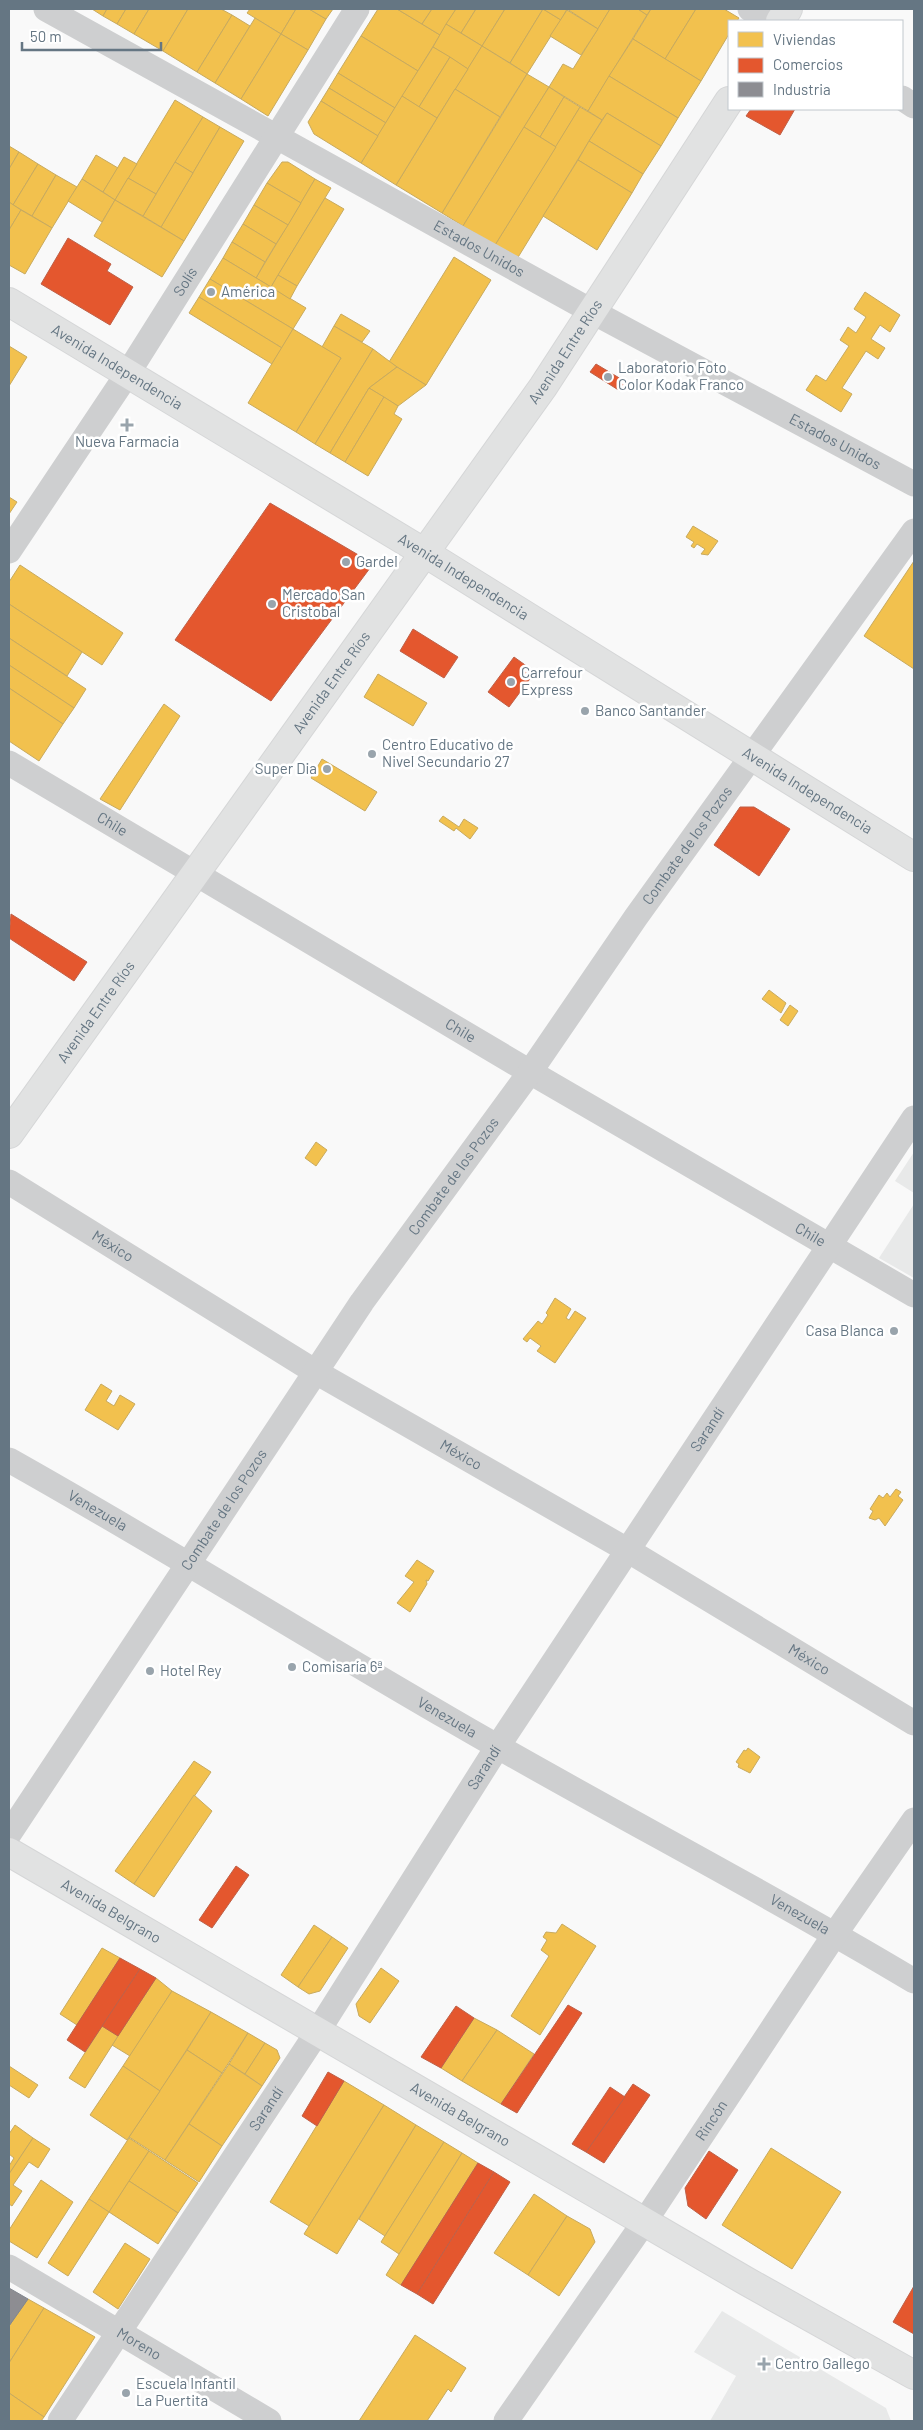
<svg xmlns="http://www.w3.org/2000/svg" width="923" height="2430" viewBox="0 0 923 2430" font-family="Barlow,sans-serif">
<rect width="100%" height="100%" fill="#f9f9f9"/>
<g fill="#e8e9e9">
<path d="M 914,1152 L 914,1193 L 895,1181 Z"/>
<path d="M 914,1204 L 914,1278 L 879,1258 Z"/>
<path d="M 722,2311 L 886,2408 L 891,2421 L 710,2421 L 736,2376 L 694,2352 Z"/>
</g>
<g fill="#f2c14e" stroke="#c8aa5e">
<path d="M 92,9 L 107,9 L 103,16 Z"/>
<path d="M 107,9 L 126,9 L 117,24 L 103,16 Z"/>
<path d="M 126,9 L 149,9 L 134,34 L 117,24 Z"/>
<path d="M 149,9 L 188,9 L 163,51 L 134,34 Z"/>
<path d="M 188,9 L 221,9 L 232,15 L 197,72 L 163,51 Z"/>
<path d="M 250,9 L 296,9 L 281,34 L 247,13 Z"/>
<path d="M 296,9 L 309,9 L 326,19 L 308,50 L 281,34 Z"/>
<path d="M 309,9 L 333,9 L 326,19 Z"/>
<path d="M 378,9 L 397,9 L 440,35 L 418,71 L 361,36 Z"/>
<path d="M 397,9 L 432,9 L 422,24 Z"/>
<path d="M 432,9 L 456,9 L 440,35 L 422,24 Z"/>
<path d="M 456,9 L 476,9 L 461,33 L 446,24 Z"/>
<path d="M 476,9 L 505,9 L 482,46 L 461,33 Z"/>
<path d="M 505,9 L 543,9 L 510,63 L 482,46 Z"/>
<path d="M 543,9 L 561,20 L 527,74 L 510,63 Z"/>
<path d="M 543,9 L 567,9 L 561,20 Z"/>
<path d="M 567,9 L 610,9 L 598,29 Z"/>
<path d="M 610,9 L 638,9 L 647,15 L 588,111 L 549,87 L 563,64 L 573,69 Z"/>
<path d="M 638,9 L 651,9 L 647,15 Z"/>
<path d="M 651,9 L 696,9 L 665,59 L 633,39 Z"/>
<path d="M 696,9 L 724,9 L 739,18 L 737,21 L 729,21 L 729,34 L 701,81 L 665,59 Z"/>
<path d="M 567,10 L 598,29 L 581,55 L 550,36 Z"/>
<path d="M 232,15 L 250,26 L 215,83 L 197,72 Z"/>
<path d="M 255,18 L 281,34 L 241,99 L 215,83 Z"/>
<path d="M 446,24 L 482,46 L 468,69 L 433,47 Z"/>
<path d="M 281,34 L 308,50 L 268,116 L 241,99 Z"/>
<path d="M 361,36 L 418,71 L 395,108 L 338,73 Z"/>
<path d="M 633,39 L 701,81 L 678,118 L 609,76 Z"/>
<path d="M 482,46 L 527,74 L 500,117 L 455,89 Z"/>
<path d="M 433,47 L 450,57 L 419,107 L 402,96 Z"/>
<path d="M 450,57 L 468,69 L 437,118 L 419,107 Z"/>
<path d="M 338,73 L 395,108 L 386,123 L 329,88 Z"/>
<path d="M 527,74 L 549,87 L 463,226 L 442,213 Z"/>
<path d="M 609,76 L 678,118 L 661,146 L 607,113 L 602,120 L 588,111 Z"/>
<path d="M 549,87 L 564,97 L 540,137 L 524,127 Z"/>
<path d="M 329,88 L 386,123 L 378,136 L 321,101 Z"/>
<path d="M 455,89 L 500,117 L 442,213 L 396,185 Z"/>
<path d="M 402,96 L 437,118 L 396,185 L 361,163 Z"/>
<path d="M 564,97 L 580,107 L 556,147 L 540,137 Z"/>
<path d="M 175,100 L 203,117 L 156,194 L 128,178 Z"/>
<path d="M 321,101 L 378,136 L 361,163 L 314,134 L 308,122 Z"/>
<path d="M 580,107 L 602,120 L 517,259 L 495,245 Z"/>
<path d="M 607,113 L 661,146 L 643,174 L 589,141 Z"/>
<path d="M 203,117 L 220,127 L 193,173 L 175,162 Z"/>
<path d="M 220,127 L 244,141 L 184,241 L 161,227 Z"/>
<path d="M 524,127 L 556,147 L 495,245 L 463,226 Z"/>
<path d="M 589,141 L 643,174 L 632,193 L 578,160 Z"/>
<path d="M 9,146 L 19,152 L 9,169 Z"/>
<path d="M 19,152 L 38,164 L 13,205 L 9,202 L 9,169 Z"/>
<path d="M 96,155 L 118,168 L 103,192 L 82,179 Z"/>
<path d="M 124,157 L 137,164 L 115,200 L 103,192 Z"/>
<path d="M 578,160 L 632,193 L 597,250 L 543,216 Z"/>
<path d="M 175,162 L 193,173 L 161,227 L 143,216 Z"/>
<path d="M 282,162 L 288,162 L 315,179 L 301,203 L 267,183 Z"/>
<path d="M 38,164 L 56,175 L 32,216 L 13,205 Z"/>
<path d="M 56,175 L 77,187 L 52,228 L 32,216 Z"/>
<path d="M 128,178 L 156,194 L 143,216 L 115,200 Z"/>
<path d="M 82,179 L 115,200 L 102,222 L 68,201 Z"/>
<path d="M 315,179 L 331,188 L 271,287 L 256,278 Z"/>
<path d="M 267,183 L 301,203 L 288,225 L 254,205 Z"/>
<path d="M 325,198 L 344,209 L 297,286 L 278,275 Z"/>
<path d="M 115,200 L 184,241 L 162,277 L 94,236 Z"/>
<path d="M 9,202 L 21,210 L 9,230 Z"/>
<path d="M 254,205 L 288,225 L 276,244 L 243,224 Z"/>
<path d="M 21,210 L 52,228 L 25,274 L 9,265 L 9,230 Z"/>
<path d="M 243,224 L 276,244 L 265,262 L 232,242 Z"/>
<path d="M 232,242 L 265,262 L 256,278 L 223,258 Z"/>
<path d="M 454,257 L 491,280 L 426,385 L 389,362 Z"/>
<path d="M 223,258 L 306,308 L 293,329 L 210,279 Z"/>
<path d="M 278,275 L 297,286 L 290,299 L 271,287 Z"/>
<path d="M 210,279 L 293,329 L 282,348 L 199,297 Z"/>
<path d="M 865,292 L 900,315 L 890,332 L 880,325 L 871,339 L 885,348 L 878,359 L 866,351 L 842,388 L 852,394 L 841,412 L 806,390 L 816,375 L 826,381 L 849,346 L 840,340 L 848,327 L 856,333 L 866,317 L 854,309 Z"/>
<path d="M 199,297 L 282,348 L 272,364 L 189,313 Z"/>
<path d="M 341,314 L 370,331 L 362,342 L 334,326 Z"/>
<path d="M 334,326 L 373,349 L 315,444 L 296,432 L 341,358 L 322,347 Z"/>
<path d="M 293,329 L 341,358 L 296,432 L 248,403 Z"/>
<path d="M 9,346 L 27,357 L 9,386 Z"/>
<path d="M 373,349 L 397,367 L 369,388 L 330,453 L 315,444 Z"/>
<path d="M 397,367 L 426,385 L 398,406 L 369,388 Z"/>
<path d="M 369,388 L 384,397 L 345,462 L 330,453 Z"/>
<path d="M 384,397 L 398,406 L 394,414 L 402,419 L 368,476 L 345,462 Z"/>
<path d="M 9,497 L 17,502 L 9,514 Z"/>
<path d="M 693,526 L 718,541 L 708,555 L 701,554 L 705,549 L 697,544 L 694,548 L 691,546 L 694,542 L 686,537 Z"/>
<path d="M 914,561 L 914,669 L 864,636 Z"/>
<path d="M 20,565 L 123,633 L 102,665 L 9,604 L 9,582 Z"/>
<path d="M 9,604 L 82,652 L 67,676 L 9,638 Z"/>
<path d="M 9,638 L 86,689 L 74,708 L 9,665 Z"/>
<path d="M 9,665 L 74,708 L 63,724 L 9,688 Z"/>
<path d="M 378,674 L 427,703 L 413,726 L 364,697 Z"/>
<path d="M 9,688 L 63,724 L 39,761 L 9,741 Z"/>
<path d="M 164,704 L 180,716 L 120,810 L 100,799 Z"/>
<path d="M 322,759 L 377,792 L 365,811 L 311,778 Z"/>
<path d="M 443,816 L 459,827 L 464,819 L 478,828 L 470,839 L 456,828 L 454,831 L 439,821 Z"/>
<path d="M 769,990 L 786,1003 L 781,1013 L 762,999 Z"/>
<path d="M 790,1005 L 798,1011 L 788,1026 L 780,1020 Z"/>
<path d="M 316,1142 L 327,1150 L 316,1166 L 305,1158 Z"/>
<path d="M 555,1298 L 571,1309 L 566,1318 L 569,1320 L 575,1311 L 586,1318 L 555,1363 L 537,1351 L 541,1346 L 530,1338 L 527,1342 L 523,1339 L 538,1321 L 542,1324 L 548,1315 L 546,1313 Z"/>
<path d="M 101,1384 L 112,1391 L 106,1401 L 114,1406 L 120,1395 L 135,1404 L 118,1430 L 85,1410 Z"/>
<path d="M 896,1489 L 901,1492 L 898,1496 L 903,1500 L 885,1526 L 879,1518 L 875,1520 L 869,1518 L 873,1511 L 870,1509 L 879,1495 L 883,1498 L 887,1493 L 890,1497 Z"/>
<path d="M 417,1560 L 434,1571 L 428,1581 L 426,1580 L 427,1584 L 410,1612 L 397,1603 L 414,1582 L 405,1576 Z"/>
<path d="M 748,1748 L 760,1757 L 750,1773 L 738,1767 L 739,1764 L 736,1762 L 744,1750 L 746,1751 Z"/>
<path d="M 194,1761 L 211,1772 L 134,1884 L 115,1871 Z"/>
<path d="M 194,1795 L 212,1811 L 154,1897 L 134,1884 Z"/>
<path d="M 562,1924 L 596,1946 L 540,2035 L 511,2016 L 549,1956 L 541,1950 L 547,1940 L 543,1937 L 546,1932 L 556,1933 Z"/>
<path d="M 314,1925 L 332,1937 L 298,1987 L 281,1975 Z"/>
<path d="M 332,1937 L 348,1948 L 320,1991 L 309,1994 L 298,1987 Z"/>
<path d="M 102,1948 L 120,1958 L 77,2025 L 60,2014 Z"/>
<path d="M 381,1968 L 399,1981 L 370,2023 L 359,2016 L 356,2004 Z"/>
<path d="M 156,1978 L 172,1991 L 130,2056 L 112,2045 Z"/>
<path d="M 172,1991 L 211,2012 L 160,2091 L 123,2066 Z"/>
<path d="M 211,2012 L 248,2033 L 222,2073 L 187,2050 Z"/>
<path d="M 474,2018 L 497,2030 L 462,2081 L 441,2068 Z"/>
<path d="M 102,2026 L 118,2036 L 85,2088 L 69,2078 Z"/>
<path d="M 497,2030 L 534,2054 L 501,2104 L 462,2081 Z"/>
<path d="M 248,2033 L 265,2043 L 245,2074 L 229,2064 Z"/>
<path d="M 265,2043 L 277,2050 L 280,2058 L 262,2086 L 245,2074 Z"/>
<path d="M 187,2050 L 222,2073 L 165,2160 L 129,2137 Z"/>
<path d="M 229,2064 L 262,2086 L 222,2146 L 189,2124 Z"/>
<path d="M 9,2066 L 38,2085 L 29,2098 L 9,2085 Z"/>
<path d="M 123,2066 L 160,2091 L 127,2140 L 90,2115 Z"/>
<path d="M 344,2081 L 384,2105 L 309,2226 L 270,2202 Z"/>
<path d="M 384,2105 L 416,2125 L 337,2254 L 304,2234 Z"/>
<path d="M 189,2124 L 222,2146 L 199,2182 L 165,2160 Z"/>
<path d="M 15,2125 L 33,2138 L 9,2174 L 9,2166 L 14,2158 L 9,2154 L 9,2134 Z"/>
<path d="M 416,2125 L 444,2142 L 385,2236 L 359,2219 Z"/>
<path d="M 33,2138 L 50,2149 L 38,2168 L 29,2162 L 13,2185 L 22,2191 L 12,2206 L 9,2204 L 9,2174 Z"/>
<path d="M 129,2138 L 149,2151 L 109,2212 L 89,2199 Z"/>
<path d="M 444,2142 L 462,2153 L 399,2254 L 381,2242 Z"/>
<path d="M 771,2148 L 841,2192 L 792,2269 L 722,2225 Z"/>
<path d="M 149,2151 L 198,2183 L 178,2213 L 129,2181 Z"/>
<path d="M 462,2153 L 478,2163 L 401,2285 L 386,2275 Z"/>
<path d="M 41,2180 L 73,2202 L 37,2258 L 9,2241 L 9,2230 Z"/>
<path d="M 129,2181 L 178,2213 L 158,2244 L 109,2212 Z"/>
<path d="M 534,2194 L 567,2216 L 528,2275 L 494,2253 Z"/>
<path d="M 89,2199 L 109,2212 L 68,2276 L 48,2263 Z"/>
<path d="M 567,2216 L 590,2229 L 595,2242 L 559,2296 L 528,2275 Z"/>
<path d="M 125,2243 L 150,2259 L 118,2309 L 93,2292 Z"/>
<path d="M 28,2299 L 44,2308 L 9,2363 L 9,2326 Z"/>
<path d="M 44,2308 L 95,2337 L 44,2417 L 9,2393 L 9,2363 Z"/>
<path d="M 415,2335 L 466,2368 L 451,2392 L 448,2389 L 427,2421 L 359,2421 Z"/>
<path d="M 9,2393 L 44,2417 L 41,2421 L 9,2421 Z"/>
</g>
<g fill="#e4572e" stroke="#be6048">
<path d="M 751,109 L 795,109 L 780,135 L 746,116 Z"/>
<path d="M 68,238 L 111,264 L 107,271 L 133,287 L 110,325 L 41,284 Z"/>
<path d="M 596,364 L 626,382 L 620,391 L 590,372 Z"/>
<path d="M 270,503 L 367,560 L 370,568 L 271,701 L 175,640 Z"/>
<path d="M 413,629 L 458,657 L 444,678 L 400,651 Z"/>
<path d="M 514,657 L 535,672 L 509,707 L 488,692 Z"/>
<path d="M 740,807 L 754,807 L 790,829 L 759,876 L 714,845 Z"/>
<path d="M 11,914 L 87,962 L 74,981 L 9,938 Z"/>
<path d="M 236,1866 L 249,1875 L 212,1928 L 199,1920 Z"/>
<path d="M 120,1958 L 140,1969 L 85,2052 L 67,2040 Z"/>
<path d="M 140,1969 L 156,1978 L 118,2036 L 102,2026 Z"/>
<path d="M 568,2005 L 582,2013 L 517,2113 L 501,2104 Z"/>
<path d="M 456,2006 L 474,2018 L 441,2068 L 421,2057 Z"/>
<path d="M 328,2072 L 344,2081 L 317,2126 L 302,2116 Z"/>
<path d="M 633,2084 L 650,2095 L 604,2163 L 586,2152 Z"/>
<path d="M 610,2087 L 625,2097 L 586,2152 L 572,2144 Z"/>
<path d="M 709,2151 L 738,2170 L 706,2219 L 688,2206 L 685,2188 Z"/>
<path d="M 478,2163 L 494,2172 L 417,2294 L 401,2285 Z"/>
<path d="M 494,2172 L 510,2182 L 433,2304 L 417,2294 Z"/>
<path d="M 914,2286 L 914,2334 L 893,2322 Z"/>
</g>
<path fill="#8d8d92" stroke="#81868e" d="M 9,2288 L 28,2299 L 9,2326 Z"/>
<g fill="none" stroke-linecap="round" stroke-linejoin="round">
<defs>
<g id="major">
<path d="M 780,21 L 788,9"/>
<path id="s10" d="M 9,302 L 425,553 L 914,857"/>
<path id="s11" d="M 9,1134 L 543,387 L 729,101"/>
<path id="s12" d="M 9,1852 L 746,2281 L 914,2375"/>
</g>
</defs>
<use href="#major" stroke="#d5d6d7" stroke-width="30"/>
<g stroke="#cecfd0" stroke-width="25">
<path id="s1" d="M 46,9 L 593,312 L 914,484"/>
<path d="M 750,9 L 770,21"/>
<path d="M 902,98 L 914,106"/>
<path id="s2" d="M 9,551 L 128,373 L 357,9"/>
<path id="s3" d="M 9,763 L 530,1072 L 914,1295"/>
<path id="s4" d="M 9,1182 L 314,1371 L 629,1551 L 914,1723"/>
<path id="s5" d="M 9,1460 C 157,1543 301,1633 448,1718 C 602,1808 761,1889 914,1981"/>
<path id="s6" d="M 9,1834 L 362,1302 L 530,1072 L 636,917 L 914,531"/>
<path id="s7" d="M 9,2267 L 269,2421"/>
<path id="s8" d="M 60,2421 L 318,2031 L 498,1746 L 914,1118"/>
<path id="s9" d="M 506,2421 L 645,2221 L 835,1934 L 914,1820"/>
</g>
<use href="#major" stroke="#e1e2e2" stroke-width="28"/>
</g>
<g fill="#99a4ac" stroke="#fff" stroke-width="2">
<circle cx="211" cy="292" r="5"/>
<circle cx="608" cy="377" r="5"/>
<path d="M124.5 417.5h5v5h5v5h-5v5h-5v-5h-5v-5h5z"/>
<circle cx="346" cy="562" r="5"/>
<circle cx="272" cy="604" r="5"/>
<circle cx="511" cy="682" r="5"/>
<circle cx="585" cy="711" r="5"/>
<circle cx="372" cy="754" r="5"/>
<circle cx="327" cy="769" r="5"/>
<circle cx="894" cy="1331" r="5"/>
<circle cx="292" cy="1667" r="5"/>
<circle cx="150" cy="1671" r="5"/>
<path d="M761.5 2356.5h5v5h5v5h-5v5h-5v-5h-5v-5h5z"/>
<circle cx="126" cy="2393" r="5"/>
</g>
<g text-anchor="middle" stroke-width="5" stroke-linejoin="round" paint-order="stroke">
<g font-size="15" fill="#657683" stroke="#fff">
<text dy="5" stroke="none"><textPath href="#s1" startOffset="495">Estados Unidos</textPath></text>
<text dy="5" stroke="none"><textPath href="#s2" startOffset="322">Solís</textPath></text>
<text dy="5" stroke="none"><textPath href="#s11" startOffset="960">Avenida Entre Ríos</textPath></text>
<text dy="5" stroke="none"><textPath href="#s10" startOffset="126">Avenida Independencia</textPath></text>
<text dy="5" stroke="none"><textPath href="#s1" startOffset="900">Estados Unidos</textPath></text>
<text dy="5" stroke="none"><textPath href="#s10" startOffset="531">Avenida Independencia</textPath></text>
<text dy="5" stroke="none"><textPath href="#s11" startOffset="555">Avenida Entre Ríos</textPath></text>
<text dy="5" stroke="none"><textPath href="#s10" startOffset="936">Avenida Independencia</textPath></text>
<text dy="5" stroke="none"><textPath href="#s3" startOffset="120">Chile</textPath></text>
<text dy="5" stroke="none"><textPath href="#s6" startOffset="1199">Combate de los Pozos</textPath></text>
<text dy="5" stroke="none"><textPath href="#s11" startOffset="150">Avenida Entre Ríos</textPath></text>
<text dy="5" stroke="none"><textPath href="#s3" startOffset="525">Chile</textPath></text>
<text dy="5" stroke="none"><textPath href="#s6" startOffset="794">Combate de los Pozos</textPath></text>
<text dy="5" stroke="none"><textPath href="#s3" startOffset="930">Chile</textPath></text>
<text dy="5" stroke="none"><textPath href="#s4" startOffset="122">México</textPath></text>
<text dy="5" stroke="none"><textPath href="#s8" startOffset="1184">Sarandí</textPath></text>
<text dy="5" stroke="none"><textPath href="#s4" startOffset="528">México</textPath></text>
<text dy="5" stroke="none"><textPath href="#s6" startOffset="389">Combate de los Pozos</textPath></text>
<text dy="5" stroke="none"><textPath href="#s5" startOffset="102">Venezuela</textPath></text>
<text dy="5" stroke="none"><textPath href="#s4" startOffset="932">México</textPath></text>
<text dy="5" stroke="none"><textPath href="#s5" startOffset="508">Venezuela</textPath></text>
<text dy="5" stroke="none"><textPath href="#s8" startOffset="779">Sarandí</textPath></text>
<text dy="5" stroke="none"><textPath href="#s12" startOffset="118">Avenida Belgrano</textPath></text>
<text dy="5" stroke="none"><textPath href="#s5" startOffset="912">Venezuela</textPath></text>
<text dy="5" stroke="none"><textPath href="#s8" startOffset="374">Sarandí</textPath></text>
<text dy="5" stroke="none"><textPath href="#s12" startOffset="522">Avenida Belgrano</textPath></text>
<text dy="5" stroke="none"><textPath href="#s9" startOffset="364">Rincón</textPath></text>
<text dy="5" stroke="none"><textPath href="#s7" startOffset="151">Moreno</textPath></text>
</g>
<g font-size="15" fill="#657683" stroke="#fff" text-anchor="start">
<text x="221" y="297">América</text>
<text x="618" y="373">Laboratorio Foto<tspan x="618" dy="17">Color Kodak Franco</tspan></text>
<text x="127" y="447" text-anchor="middle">Nueva Farmacia</text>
<text x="356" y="567">Gardel</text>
<text x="282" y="600">Mercado San<tspan x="282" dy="17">Cristobal</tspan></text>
<text x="521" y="678">Carrefour<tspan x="521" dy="17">Express</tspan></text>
<text x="595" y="716">Banco Santander</text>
<text x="382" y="750">Centro Educativo de<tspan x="382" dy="17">Nivel Secundario 27</tspan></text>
<text x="317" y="774" text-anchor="end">Super Dia</text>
<text x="884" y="1336" text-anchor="end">Casa Blanca</text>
<text x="302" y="1672">Comisaría 6ª</text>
<text x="160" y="1676">Hotel Rey</text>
<text x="775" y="2369">Centro Gallego</text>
<text x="136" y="2389">Escuela Infantil<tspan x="136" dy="17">La Puertita</tspan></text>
</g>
</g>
<rect width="923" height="2430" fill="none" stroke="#657683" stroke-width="20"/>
<rect x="728" y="20" width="175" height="90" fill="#ffffff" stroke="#c1c8cd"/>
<rect x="738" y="32" width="25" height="15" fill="#f2c14e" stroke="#c1c8cd"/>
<text x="773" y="45" font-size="15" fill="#657683">Viviendas</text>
<rect x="738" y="58" width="25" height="15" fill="#e4572e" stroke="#c1c8cd"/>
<text x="773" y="70" font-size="15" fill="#657683">Comercios</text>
<rect x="738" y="82" width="25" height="15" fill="#8d8d92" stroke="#c1c8cd"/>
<text x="773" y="95" font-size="15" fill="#657683">Industria</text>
<path d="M22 42v8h139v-8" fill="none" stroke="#657683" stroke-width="2.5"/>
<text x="30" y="42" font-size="15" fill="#657683" stroke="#ffffff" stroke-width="4" paint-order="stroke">50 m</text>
</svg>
